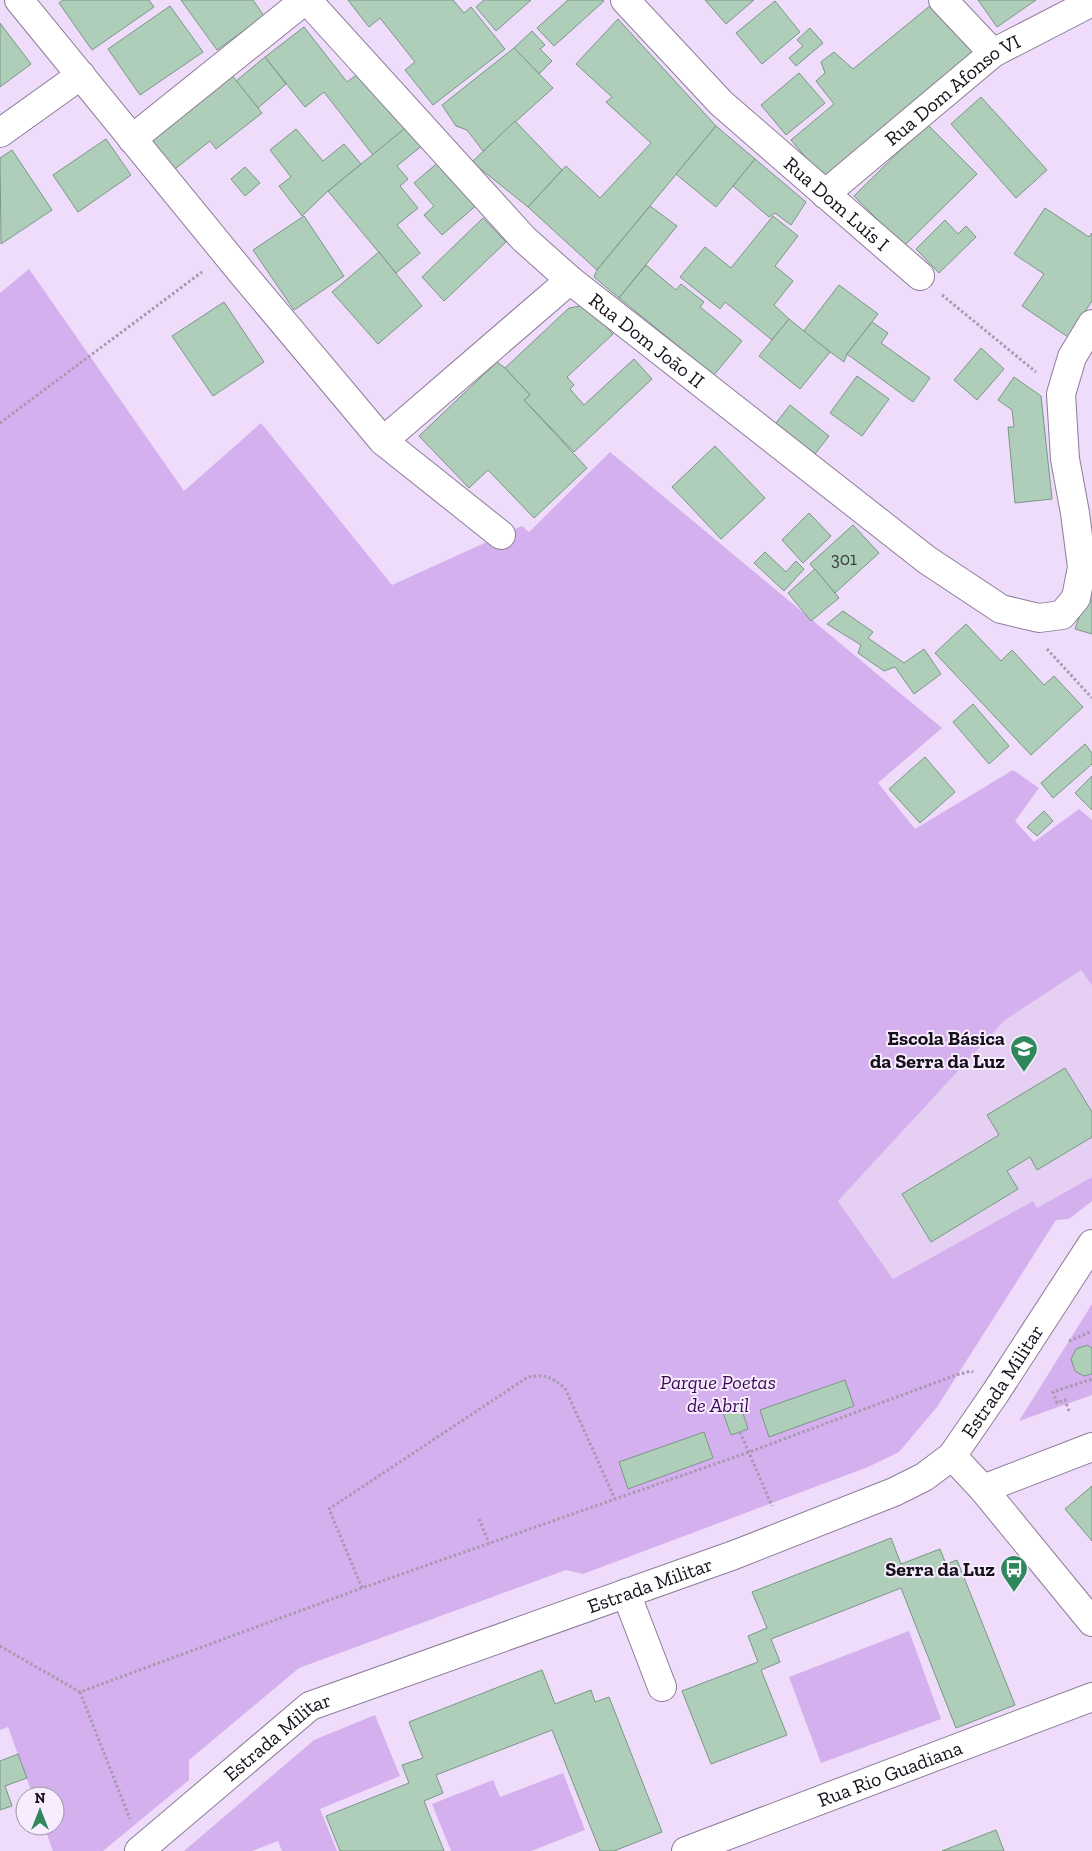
<svg xmlns="http://www.w3.org/2000/svg" width="1092" height="1851" viewBox="0 0 1092 1851" font-family="'Zilla Slab',serif">
<rect width="100%" height="100%" fill="#eedcfa"/>
<path fill="#e5d0f4" d="M 1081,969 L 1092,985 L 1092,1177 L 1037,1208 L 1033,1201 L 893,1279 L 838,1200 L 1005,1020 Z"/>
<g fill="#d5b0ee">
<path d="M 29,269 L 184,491 L 261,423 L 392,585 L 522,526 L 529,532 L 610,452 L 942,728 L 878,783 L 915,829 L 1013,770 L 1039,788 L 1015,821 L 1034,842 L 1079,809 L 1092,820 L 1092,985 L 1081,970 L 1005,1020 L 838,1201 L 893,1279 L 1033,1201 L 1037,1208 L 1092,1177 L 1092,1201 L 1069,1219 L 1056,1220 L 937,1407 L 899,1452 L 868,1467 L 583,1574 L 566,1570 L 299,1668 L 189,1760 L 189,1780 L 103,1851 L 53,1851 L 44,1826 L 55,1826 L 55,1796 L 33,1796 L 8,1727 L 0,1730 L 0,293 Z"/>
<path d="M 1092,1304 L 1092,1395 L 1019,1421 Z"/>
<path d="M 909,1631 L 941,1719 L 821,1763 L 789,1677 Z"/>
<path d="M 375,1715 L 400,1776 L 320,1809 L 337,1851 L 282,1851 L 278,1841 L 252,1851 L 184,1851 L 314,1740 Z"/>
<path d="M 563,1773 L 585,1830 L 531,1851 L 451,1851 L 432,1804 L 493,1780 L 500,1797 Z"/>
</g>
<g fill="#aeceba" stroke="#789785">
<path d="M 63,0 L 149,0 L 154,7 L 92,50 L 59,3 Z"/>
<path d="M 181,0 L 253,0 L 264,16 L 217,50 Z"/>
<path d="M 348,0 L 453,0 L 464,13 L 471,7 L 505,49 L 433,105 L 405,70 L 415,62 L 380,18 L 369,27 Z"/>
<path d="M 484,0 L 531,0 L 496,31 L 476,7 Z"/>
<path d="M 568,0 L 602,0 L 604,1 L 554,46 L 537,28 Z"/>
<path d="M 705,0 L 754,0 L 726,24 Z"/>
<path d="M 937,0 L 980,49 L 824,179 L 791,140 L 834,104 L 816,81 L 825,73 L 821,62 L 834,52 L 853,69 Z"/>
<path d="M 978,0 L 1036,0 L 997,27 Z"/>
<path d="M 775,1 L 800,32 L 762,64 L 736,33 Z"/>
<path d="M 170,6 L 203,52 L 140,95 L 108,49 Z"/>
<path d="M 618,19 L 716,126 L 597,270 L 528,207 L 566,166 L 600,198 L 651,143 L 606,102 L 612,97 L 576,64 Z"/>
<path d="M 0,23 L 31,64 L 0,87 Z"/>
<path d="M 304,27 L 347,82 L 362,71 L 409,125 L 373,155 L 324,92 L 305,107 L 265,57 Z"/>
<path d="M 810,28 L 823,43 L 796,66 L 789,58 L 803,46 L 797,40 Z"/>
<path d="M 532,31 L 545,45 L 540,49 L 552,61 L 539,74 L 514,48 Z"/>
<path d="M 514,48 L 553,88 L 483,151 L 467,130 L 456,126 L 442,105 Z"/>
<path d="M 265,57 L 286,84 L 258,108 L 236,81 Z"/>
<path d="M 799,73 L 825,103 L 786,135 L 761,105 Z"/>
<path d="M 231,74 L 262,113 L 216,149 L 210,141 L 175,169 L 150,138 Z"/>
<path d="M 981,97 L 1047,170 L 1016,198 L 951,124 Z"/>
<path d="M 515,121 L 562,170 L 528,207 L 472,162 Z"/>
<path d="M 927,124 L 977,174 L 904,246 L 854,196 Z"/>
<path d="M 409,125 L 424,144 L 397,166 L 408,179 L 400,186 L 418,208 L 397,225 L 420,253 L 396,273 L 328,191 Z"/>
<path d="M 716,126 L 755,159 L 716,207 L 676,174 Z"/>
<path d="M 296,129 L 323,161 L 344,144 L 361,164 L 328,191 L 302,216 L 279,186 L 291,177 L 270,150 Z"/>
<path d="M 106,139 L 131,175 L 78,212 L 53,175 Z"/>
<path d="M 12,150 L 52,210 L 1,244 L 0,158 Z"/>
<path d="M 755,159 L 806,202 L 791,225 L 775,213 L 769,217 L 733,186 Z"/>
<path d="M 441,160 L 479,203 L 442,235 L 424,215 L 434,206 L 414,183 Z"/>
<path d="M 245,167 L 260,183 L 245,196 L 231,179 Z"/>
<path d="M 650,206 L 677,226 L 619,298 L 594,277 L 597,270 Z"/>
<path d="M 1045,208 L 1089,237 L 1092,233 L 1092,301 L 1068,337 L 1022,306 L 1044,274 L 1014,254 Z"/>
<path d="M 304,216 L 344,276 L 294,310 L 253,250 Z"/>
<path d="M 773,216 L 798,236 L 775,266 L 793,281 L 774,305 L 789,319 L 772,340 L 725,302 L 720,309 L 680,277 L 705,247 L 731,268 Z"/>
<path d="M 483,218 L 506,242 L 444,301 L 422,277 Z"/>
<path d="M 945,220 L 958,234 L 966,226 L 976,237 L 939,273 L 916,249 Z"/>
<path d="M 379,252 L 422,306 L 378,344 L 332,292 Z"/>
<path d="M 646,265 L 676,290 L 681,284 L 704,302 L 700,307 L 742,341 L 714,375 L 619,298 Z"/>
<path d="M 839,285 L 878,314 L 847,354 L 844,362 L 803,332 Z"/>
<path d="M 224,302 L 264,362 L 213,396 L 172,336 Z"/>
<path d="M 586,305 L 613,334 L 567,377 L 574,385 L 570,389 L 584,405 L 634,359 L 652,379 L 574,452 L 524,400 L 530,395 L 505,368 L 569,308 Z"/>
<path d="M 789,319 L 830,352 L 800,389 L 759,356 Z"/>
<path d="M 872,322 L 888,333 L 881,343 L 930,378 L 913,402 L 847,354 Z"/>
<path d="M 981,348 L 1004,369 L 977,400 L 954,380 Z"/>
<path d="M 497,362 L 505,368 L 530,395 L 524,400 L 587,468 L 534,518 L 488,470 L 469,488 L 419,436 Z"/>
<path d="M 857,376 L 889,399 L 862,436 L 830,413 Z"/>
<path d="M 1014,377 L 1041,396 L 1052,499 L 1015,503 L 1008,427 L 1014,427 L 1012,410 L 998,400 Z"/>
<path d="M 790,405 L 829,436 L 815,454 L 776,423 Z"/>
<path d="M 715,446 L 765,498 L 721,539 L 672,487 Z"/>
<path d="M 809,513 L 831,536 L 803,563 L 782,540 Z"/>
<path d="M 853,525 L 879,553 L 835,593 L 810,564 Z"/>
<path d="M 765,552 L 786,572 L 796,561 L 804,569 L 784,591 L 754,563 Z"/>
<path d="M 815,569 L 839,598 L 811,621 L 788,593 Z"/>
<path d="M 1091,583 L 1092,583 L 1092,634 L 1075,629 Z"/>
<path d="M 843,611 L 873,632 L 868,638 L 904,663 L 924,649 L 941,674 L 914,694 L 895,667 L 884,671 L 858,653 L 861,645 L 827,624 Z"/>
<path d="M 966,624 L 1001,661 L 1012,650 L 1044,685 L 1054,676 L 1083,707 L 1031,755 L 935,653 Z"/>
<path d="M 973,704 L 1009,746 L 989,764 L 953,722 Z"/>
<path d="M 1085,744 L 1092,753 L 1092,764 L 1053,798 L 1041,783 Z"/>
<path d="M 925,757 L 955,792 L 920,823 L 889,789 Z"/>
<path d="M 1092,776 L 1092,810 L 1075,793 Z"/>
<path d="M 1044,811 L 1053,821 L 1037,836 L 1027,827 Z"/>
<path d="M 1065,1068 L 1092,1112 L 1092,1137 L 1037,1170 L 1030,1157 L 1007,1171 L 1018,1189 L 931,1242 L 902,1194 L 999,1135 L 987,1115 Z"/>
<path d="M 1087,1345 L 1092,1348 L 1092,1374 L 1084,1376 L 1075,1371 L 1071,1359 L 1076,1349 Z"/>
<path d="M 845,1380 L 854,1406 L 769,1437 L 760,1410 Z"/>
<path d="M 740,1404 L 748,1429 L 731,1435 L 722,1410 Z"/>
<path d="M 704,1432 L 713,1458 L 628,1489 L 619,1462 Z"/>
<path d="M 1092,1486 L 1092,1541 L 1065,1509 Z"/>
<path d="M 891,1538 L 901,1564 L 940,1549 L 946,1564 L 957,1560 L 1015,1705 L 956,1728 L 901,1588 L 771,1639 L 780,1662 L 761,1670 L 787,1735 L 711,1764 L 682,1691 L 758,1662 L 748,1636 L 767,1628 L 752,1592 Z"/>
<path d="M 542,1670 L 555,1704 L 591,1690 L 595,1702 L 609,1697 L 662,1832 L 614,1851 L 600,1851 L 552,1730 L 436,1775 L 443,1793 L 424,1801 L 444,1851 L 340,1851 L 326,1816 L 409,1783 L 402,1765 L 423,1758 L 409,1722 Z"/>
<path d="M 18,1754 L 27,1778 L 5,1786 L 12,1806 L 0,1810 L 0,1761 Z"/>
<path d="M 996,1830 L 1004,1851 L 942,1851 Z"/>
</g>
<g fill="none" stroke-linecap="round" stroke-linejoin="round">
<defs>
<g id="minor">
<path d="M 19,0 L 242,273 L 383,441 L 501,535"/>
<path id="s1" d="M 307,0 L 524,239 L 570,280 L 927,560 L 1001,609 L 1039,618 L 1062,615 L 1076,598 L 1082,567 L 1075,513 L 1065,459 L 1061,394 L 1072,357 L 1092,324"/>
<path id="s2" d="M 625,0 L 721,103 L 920,276"/>
<path d="M 943,0 L 993,53"/>
<path d="M 0,133 L 81,75"/>
<path d="M 132,139 L 305,0"/>
<path id="s3" d="M 825,194 L 993,53 L 1092,2"/>
<path d="M 383,441 L 570,280"/>
<path d="M 952,1456 L 983,1489 L 1092,1622"/>
<path d="M 983,1489 L 1092,1447"/>
<path d="M 626,1593 L 662,1687"/>
<path id="s4" d="M 139,1851 L 310,1706 L 734,1555 L 894,1492 L 924,1477 L 952,1456 L 996,1392 L 1092,1244"/>
<path id="s5" d="M 686,1851 L 1092,1697"/>
</g>
</defs>
<use href="#minor" stroke="#8d7d98" stroke-width="30"/>
<g stroke="#a799b0" stroke-width="3" stroke-dasharray="2.5 2.5" stroke-linecap="butt">
<path d="M 942,295 L 1036,372"/>
<path d="M 0,423 L 202,272"/>
<path d="M 1047,649 L 1092,698"/>
<path d="M 1069,1341 L 1092,1331"/>
<path d="M 1069,1411 L 1065,1400 L 1057,1403 L 1053,1392 L 1092,1379"/>
<path d="M 740,1432 L 772,1506"/>
<path d="M 479,1519 L 489,1543"/>
<path d="M 362,1588 L 329,1509 L 528,1377 C 546,1374 551,1377 565,1388 L 615,1499"/>
<path d="M 0,1646 L 80,1692 L 362,1588 L 749,1452 L 956,1375 L 971,1371 L 973,1372"/>
<path d="M 80,1692 L 130,1819"/>
</g>
<use href="#minor" stroke="#fff" stroke-width="28"/>
</g>
<defs>
<symbol id="school-pin" viewBox="-11 -11 22 30"><path d="M0 17L-7.5 6A9.5 9.5 0 1 1 7.5 6Z" fill="#2f875c" stroke="#f7edff"/><path d="M0-5L7-2L0 1L-7-2ZM-4 1L0 2.5L4 1V4Q0 6-4 4Z" fill="#fff"/></symbol>
<symbol id="bus-pin" viewBox="-11 -11 22 30"><path d="M0 17L-7.5 6A9.5 9.5 0 1 1 7.5 6Z" fill="#2f875c" stroke="#f7edff"/><path d="M-5-6H5V4H4V6H2V4H-2V6H-4V4H-5ZM-3.5-4V0h7V-4ZM-3.5 1.2v1.5H-2V1.2ZM2 1.2v1.5H3.5V1.2Z" fill="#fff"/></symbol>
</defs>
<g fill-rule="evenodd">
<use href="#school-pin" x="1008" y="1033" width="32" height="43"/>
<use href="#bus-pin" x="998" y="1553" width="32" height="43"/>
</g>
<g text-anchor="middle" stroke-width="4" stroke-linejoin="round" paint-order="stroke">
<g font-size="18" fill="#3c4042">
<text x="844" y="565">301</text>
</g>
<g font-size="20" fill="#16101a" stroke="#f7edff">
<text dy="7" stroke="none"><textPath href="#s3" startOffset="165">Rua Dom Afonso VI</textPath></text>
<text dy="7" stroke="none"><textPath href="#s2" startOffset="294">Rua Dom Luís I</textPath></text>
<text dy="7" stroke="none"><textPath href="#s1" startOffset="482">Rua Dom João II</textPath></text>
<text dy="7" stroke="none"><textPath href="#s4" startOffset="1005">Estrada Militar</textPath></text>
<text dy="7" stroke="none"><textPath href="#s4" startOffset="585">Estrada Militar</textPath></text>
<text dy="7" stroke="none"><textPath href="#s4" startOffset="180">Estrada Militar</textPath></text>
<text dy="7" stroke="none"><textPath href="#s5" startOffset="218">Rua Rio Guadiana</textPath></text>
</g>
<g font-size="20" font-weight="bold" fill="#16101a" stroke="#f7edff" text-anchor="end">
<text x="1005" y="1045">Escola Básica<tspan x="1005" dy="23">da Serra da Luz</tspan></text>
<text x="995" y="1576">Serra da Luz</text>
</g>
<g font-size="20" font-style="italic" fill="#3d0a55" stroke="#f7edff">
<text x="718" y="1389">Parque Poetas<tspan x="718" dy="23">de Abril</tspan></text>
</g>
</g>
<g transform="translate(40 1811)"><circle r="24" fill="#f7edff" stroke="#9d95a3"/>
<path d="M0-4L9 19L0 12L-9 19Z" fill="#2f875c"/>
<text y="-8" font-size="14" font-weight="bold" text-anchor="middle" fill="#16101a">N</text>
</g>
</svg>
